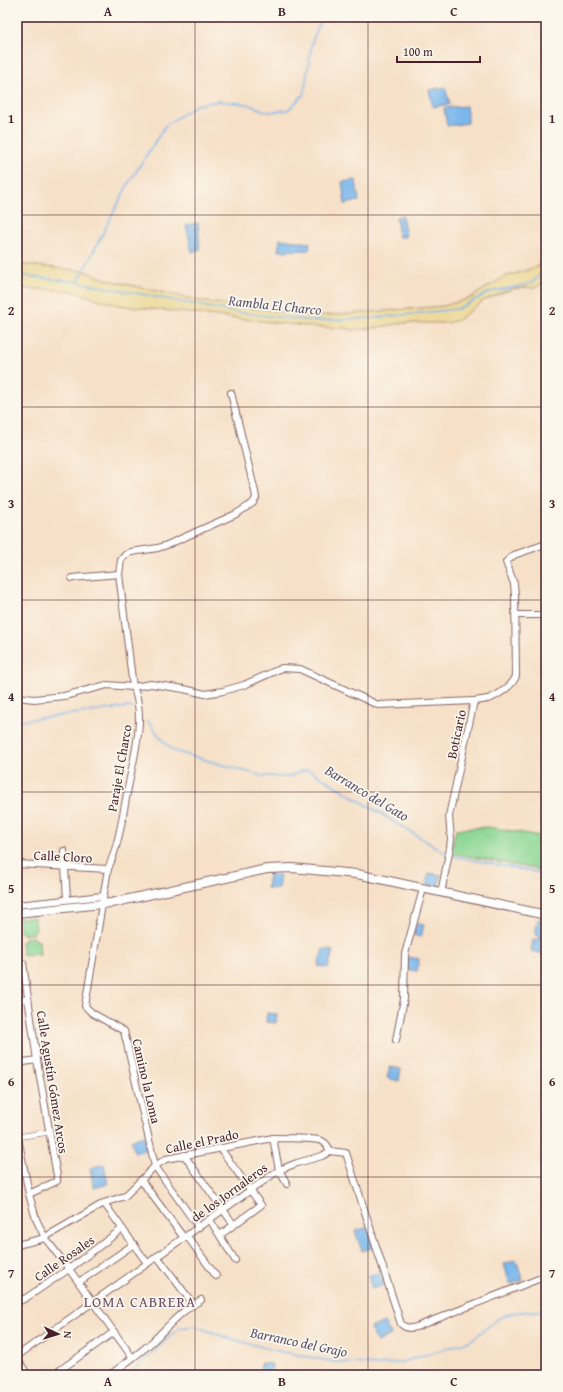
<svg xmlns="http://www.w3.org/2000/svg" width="563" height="1392" viewBox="0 0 563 1392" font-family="'Gentium Book Plus',serif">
<rect width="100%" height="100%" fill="#fbf7ec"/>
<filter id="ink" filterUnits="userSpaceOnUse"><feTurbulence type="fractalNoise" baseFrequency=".025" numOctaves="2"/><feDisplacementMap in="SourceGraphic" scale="8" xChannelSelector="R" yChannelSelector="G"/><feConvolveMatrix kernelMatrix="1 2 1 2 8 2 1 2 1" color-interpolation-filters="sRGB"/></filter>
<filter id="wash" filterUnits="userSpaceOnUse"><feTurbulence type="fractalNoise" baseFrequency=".012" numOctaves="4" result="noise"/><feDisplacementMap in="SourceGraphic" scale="16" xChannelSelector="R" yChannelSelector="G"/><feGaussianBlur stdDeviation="0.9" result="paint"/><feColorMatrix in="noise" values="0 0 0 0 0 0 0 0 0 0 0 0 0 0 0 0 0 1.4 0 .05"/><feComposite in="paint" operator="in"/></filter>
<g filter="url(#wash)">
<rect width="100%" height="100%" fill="#f6e0c7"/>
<g fill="#8cd794" stroke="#6b7b60">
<path d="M 488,827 L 546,837 L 546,871 L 451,853 L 456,829 Z"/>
<path d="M 35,917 L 36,930 L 33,932 L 33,934 L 24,935 L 24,933 L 20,932 L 19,918 Z"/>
<path d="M 34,937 L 34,939 L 39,941 L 40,955 L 35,955 L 34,954 L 23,955 L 21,942 L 25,940 L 25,938 Z"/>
</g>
<path fill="#eeda9e" stroke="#9c7c64" d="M 546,256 L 546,282 L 534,288 L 526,287 L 513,289 L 501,293 L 483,301 L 458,320 L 447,323 L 404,323 L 366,329 L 352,330 L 346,328 L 315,327 L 117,305 L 72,291 L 17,288 L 17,264 L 84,271 L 105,279 L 200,301 L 314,316 L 347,314 L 444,306 L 470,298 L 504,277 L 537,267 Z"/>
<g fill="#79b7ec" stroke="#626b8c">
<path d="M 445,87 L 450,104 L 433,107 L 429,90 Z"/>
<path d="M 466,106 L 468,123 L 447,126 L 444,108 Z"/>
<path d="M 356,180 L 359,201 L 345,204 L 342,182 Z"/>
<path d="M 402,215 L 406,237 L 399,237 L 396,217 Z"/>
<path d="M 198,223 L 200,250 L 192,252 L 186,225 Z"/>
<path d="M 280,239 L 310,243 L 309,250 L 278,251 Z"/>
<path d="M 429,873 L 441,875 L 438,887 L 426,884 Z"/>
<path d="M 269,874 L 280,875 L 278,889 L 267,888 Z"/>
<path d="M 538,919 L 546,920 L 546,937 L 535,935 Z"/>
<path d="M 417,923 L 424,925 L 421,937 L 413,935 Z"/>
<path d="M 539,937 L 546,939 L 545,954 L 531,951 L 533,940 L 538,941 Z"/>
<path d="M 323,949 L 333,951 L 328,968 L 318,966 Z"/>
<path d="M 408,957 L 419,959 L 417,971 L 408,970 L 407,962 Z"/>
<path d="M 267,1013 L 277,1014 L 276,1023 L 266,1022 Z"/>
<path d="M 390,1067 L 401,1069 L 399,1081 L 387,1078 Z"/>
<path d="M 144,1136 L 148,1149 L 135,1153 L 131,1140 Z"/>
<path d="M 104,1164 L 108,1184 L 94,1188 L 90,1168 Z"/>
<path d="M 369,1227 L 375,1247 L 362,1251 L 355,1231 Z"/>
<path d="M 516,1260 L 523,1280 L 510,1284 L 504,1264 Z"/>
<path d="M 380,1272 L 384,1285 L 372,1289 L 368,1276 Z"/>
<path d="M 384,1322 L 391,1335 L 377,1342 L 370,1328 Z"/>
<path d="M 261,1363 L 272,1364 L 271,1375 L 260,1375 Z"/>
</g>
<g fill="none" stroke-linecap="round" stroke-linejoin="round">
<g stroke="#79b7ec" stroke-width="1.5">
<path d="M 17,275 L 78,282 L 234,312 L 312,321 L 374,318 L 457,309 L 490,292 L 532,283 L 546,268"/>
<path d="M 78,282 L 127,186 L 165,126 L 196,105 L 219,101 L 247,104 L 268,112 L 288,110 L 304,94 L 312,42 L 322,17"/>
<path d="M 147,720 L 165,743 L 174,751 L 262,776 L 289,777 L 299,772 L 308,770 L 311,771 L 447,854"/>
<path d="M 17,721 L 129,707 L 133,708"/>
<path d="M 452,856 L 546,874"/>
<path d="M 127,1375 L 144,1361 L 179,1328 L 195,1326 L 228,1338 L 273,1350 L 335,1362 L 379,1365 L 402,1362 L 470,1341 L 499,1318 L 512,1313 L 546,1310"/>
</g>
</g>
</g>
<g filter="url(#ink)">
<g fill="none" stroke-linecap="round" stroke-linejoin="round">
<defs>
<g id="pedestrian">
<path d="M 17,1000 L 29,999"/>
<path d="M 17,1137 L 50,1132"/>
</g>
<g id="minor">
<path d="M 119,574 L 121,560 L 125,555 L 131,552 L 158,548 L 167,545 L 236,514 L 253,503 L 256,498 L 255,492 L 231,393"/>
<path d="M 72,578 L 119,574 L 133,687 C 138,697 139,708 139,719 C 139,740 133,762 129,783 C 123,812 120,842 108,869 L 85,1006 L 92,1013 L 124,1031 L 155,1166 L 198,1227"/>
<path d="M 516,615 L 546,615"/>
<path d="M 17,697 L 34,699 L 64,696 L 107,685 L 133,687 L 151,684 L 184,689 L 205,694 L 223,691 L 244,685 L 282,668 L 300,669 L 378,705 L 474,701"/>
<path d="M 64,851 L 67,899"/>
<path d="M 17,864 L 108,869"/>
<path d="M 441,893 L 450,848 L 451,839 L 449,816 L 474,701 C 480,700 486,700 491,698 C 500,694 513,685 516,676 L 515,595 L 514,584 L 506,562 L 514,555 L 546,544"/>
<path d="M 17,905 L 103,896"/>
<path d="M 17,961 L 23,963 L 37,1060 L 57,1176 L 57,1181 L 29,1194"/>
<path d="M 396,1040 L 404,999 L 405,954 L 423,889"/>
<path d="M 17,1063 L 37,1060"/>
<path d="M 17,1133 L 29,1194 L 36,1219 L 45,1238 L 69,1269 L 132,1357"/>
<path d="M 273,1138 L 279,1170 L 287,1184"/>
<path d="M 220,1148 L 261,1205 L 220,1235"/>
<path d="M 184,1155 L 234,1225"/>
<path d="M 141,1180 L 184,1238"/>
<path d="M 104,1203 L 147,1263"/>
<path d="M 210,1220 L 235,1260"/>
<path d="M 187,1236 L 216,1276"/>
<path d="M 17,1245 L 45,1238 L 47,1236 L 104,1203 L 125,1196 L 155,1166 L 166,1159 L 273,1138 C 282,1138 315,1138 322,1141 C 327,1143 328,1147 330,1151 L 346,1153 L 401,1324 C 405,1328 410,1329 416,1327 L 546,1276"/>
<path d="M 157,1256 L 193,1304"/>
<path d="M 79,1282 L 134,1244"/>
<path d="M 17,1302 L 26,1298 L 69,1269 L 122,1229"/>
<path d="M 17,1356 L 279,1170 L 297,1163 L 322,1156 L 330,1151"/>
<path d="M 17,1359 L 28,1375"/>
<path d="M 53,1375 L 114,1332"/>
<path d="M 110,1375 C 124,1364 139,1354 152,1342 C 168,1327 181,1310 201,1300"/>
</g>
<path id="tertiary" d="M 17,913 L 111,903 L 267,869 L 292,868 L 357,874 L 546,915"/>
</defs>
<use href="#pedestrian" stroke="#866362" stroke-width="6"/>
<use href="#minor" stroke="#866362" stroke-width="8"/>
<use href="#tertiary" stroke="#866362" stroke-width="10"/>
<use href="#pedestrian" stroke="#fff" stroke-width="5"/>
<use href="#minor" stroke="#fff" stroke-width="6"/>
<use href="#tertiary" stroke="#fff" stroke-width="8"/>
</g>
</g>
<path fill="none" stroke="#4a1f2b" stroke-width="1" stroke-opacity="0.55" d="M 195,17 L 195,1375M 368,17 L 368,1375M 17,215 L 546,215M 17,407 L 546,407M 17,600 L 546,600M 17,792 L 546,792M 17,985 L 546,985M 17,1177 L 546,1177"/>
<g text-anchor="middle" stroke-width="3.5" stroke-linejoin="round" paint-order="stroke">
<g font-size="13" fill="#4a1f2b" stroke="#fbf7ec">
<text transform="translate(456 734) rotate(-78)" y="5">Boticario</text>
<text transform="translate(119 768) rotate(-80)" y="5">Paraje El Charco</text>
<text transform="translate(63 856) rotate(3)" y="5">Calle Cloro</text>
<text transform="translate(147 1081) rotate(77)" y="5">Camino la Loma</text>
<text transform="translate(53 1082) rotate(81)" y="5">Calle Agustín Gómez Arcos</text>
<text transform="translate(202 1141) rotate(-12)" y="5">Calle el Prado</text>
<text transform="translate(229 1192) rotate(-36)" y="5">de los Jornaleros</text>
<text transform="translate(64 1258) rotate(-35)" y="5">Calle Rosales</text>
</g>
<g font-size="14" font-style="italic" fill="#5a546f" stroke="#fbf7ec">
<text transform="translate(275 305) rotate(6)" y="5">Rambla El Charco</text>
<text transform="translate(367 793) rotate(31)" y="5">Barranco del Gato</text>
<text transform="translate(299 1342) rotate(12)" y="5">Barranco del Grajo</text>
</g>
<g font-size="15" letter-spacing="1" fill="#714e6c" stroke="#fbf7ec">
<text x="140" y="1307">LOMA CABRERA</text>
</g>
</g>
<rect width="563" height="1392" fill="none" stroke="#fbf7ec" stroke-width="44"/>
<g transform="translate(58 1334) rotate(94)" stroke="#fbf7ec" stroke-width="3" paint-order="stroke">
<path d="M0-3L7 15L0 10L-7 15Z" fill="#4a1f2b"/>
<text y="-6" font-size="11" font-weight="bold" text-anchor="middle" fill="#4a1f2b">N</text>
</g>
<path d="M397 56v6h83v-6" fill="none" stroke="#4a1f2b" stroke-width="2"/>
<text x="403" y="56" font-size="12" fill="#4a1f2b" stroke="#fbf7ec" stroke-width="3" paint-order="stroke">100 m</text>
<rect x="22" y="22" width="519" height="1348" fill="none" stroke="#4a1f2b" stroke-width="1.5"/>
<g font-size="13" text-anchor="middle" font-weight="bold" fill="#4a1f2b">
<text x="108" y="16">A</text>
<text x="282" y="16">B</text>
<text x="454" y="16">C</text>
<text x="11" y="123">1</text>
<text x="552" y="123">1</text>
<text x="11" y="315">2</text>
<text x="552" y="315">2</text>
<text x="11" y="508">3</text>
<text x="552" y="508">3</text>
<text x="11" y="701">4</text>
<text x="552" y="701">4</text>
<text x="11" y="893">5</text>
<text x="552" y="893">5</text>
<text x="11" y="1086">6</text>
<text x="552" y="1086">6</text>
<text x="11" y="1278">7</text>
<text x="552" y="1278">7</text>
<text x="108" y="1386">A</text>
<text x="282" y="1386">B</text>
<text x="454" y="1386">C</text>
</g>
</svg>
